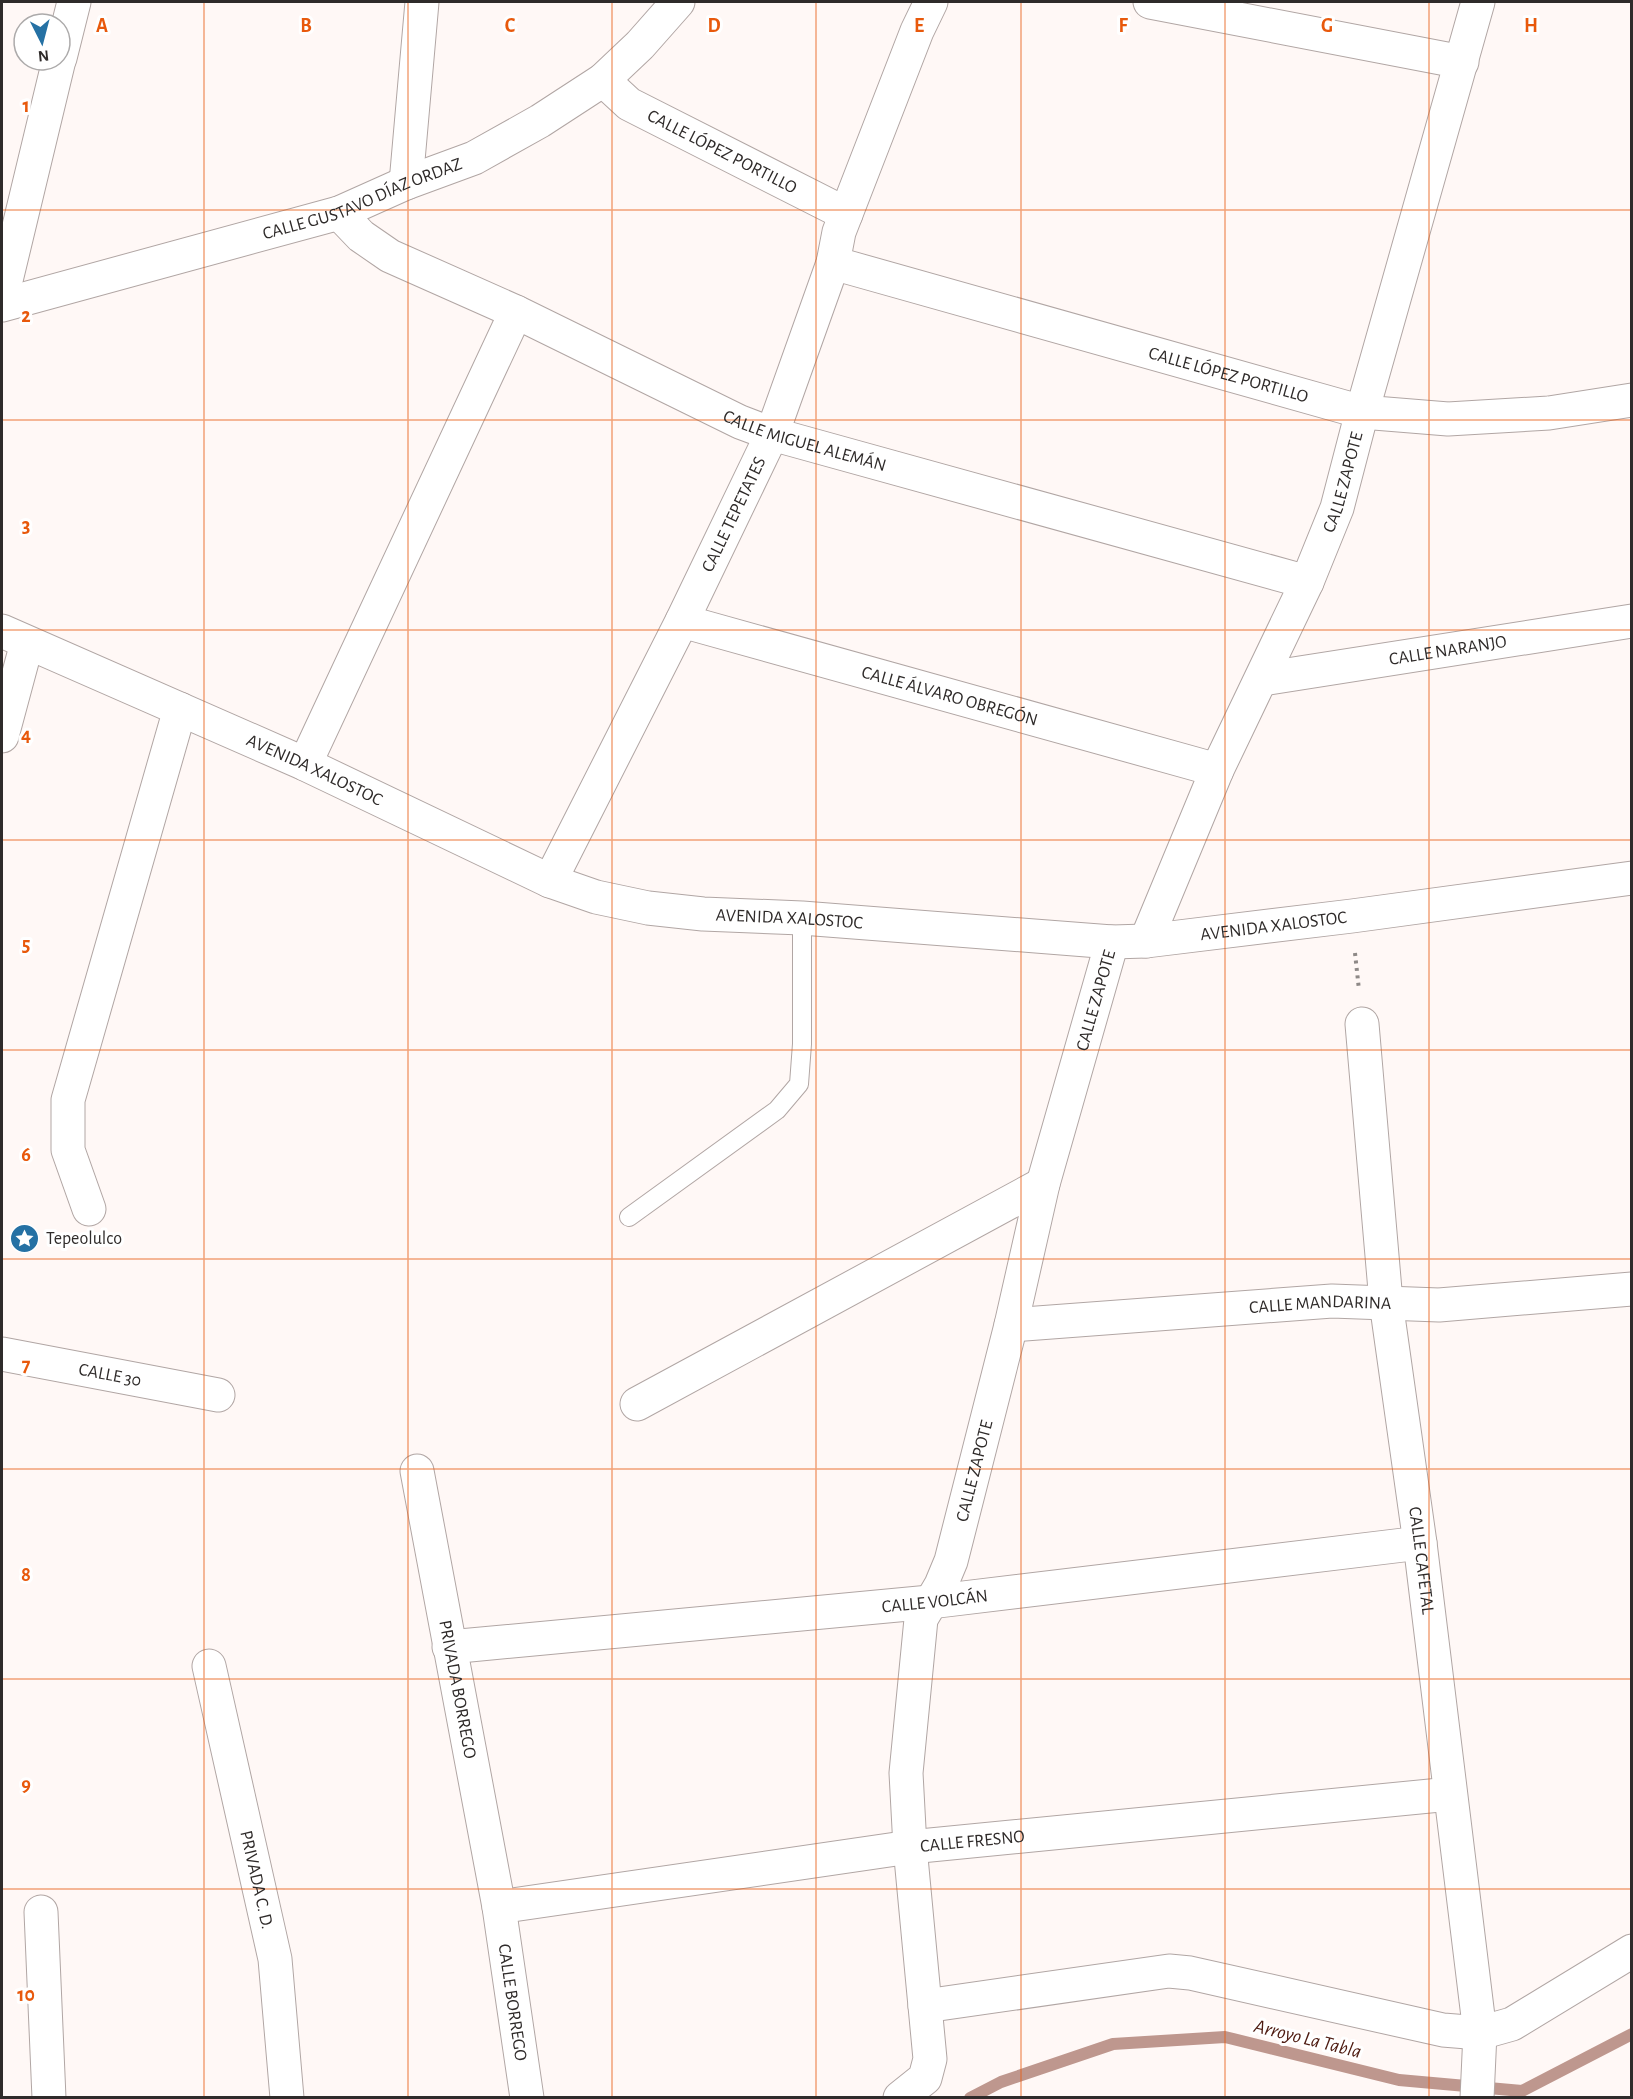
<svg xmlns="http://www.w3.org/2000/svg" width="1633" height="2099" viewBox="0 0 1633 2099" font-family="'Alegreya Sans',sans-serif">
<rect width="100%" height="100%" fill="#fff8f6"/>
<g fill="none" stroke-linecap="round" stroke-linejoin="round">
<path stroke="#be978e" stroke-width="12" d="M 970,2098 L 1001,2082 L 1113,2044 L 1225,2037 L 1399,2080 L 1522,2091 L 1632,2034"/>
<defs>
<path id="service" d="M 629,1217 L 777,1110 L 799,1084 L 802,1044 L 802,918"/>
<g id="minor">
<path d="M 1150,2 L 1462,62"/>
<path d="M 60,58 L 74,2"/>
<path id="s1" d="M 603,80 L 629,104 L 846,214"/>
<path d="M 406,183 L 422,2"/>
<path id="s2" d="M 339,213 L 361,236 L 390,256 L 516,312 L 740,422 L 772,434 L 1307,582"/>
<path id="s3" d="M 833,263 L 1362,412 L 1448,419 L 1549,413 L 1632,400"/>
<path d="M 2,297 L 59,60"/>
<path id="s4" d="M 2,305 L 339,213 L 406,183 L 474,158 L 540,121 L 603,80 L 640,45 L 678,2"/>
<path id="s5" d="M 682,621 L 1217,770"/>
<path id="s6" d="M 1262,679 L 1632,621"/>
<path d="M 2,736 L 27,643"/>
<path d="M 305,764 L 516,312"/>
<path id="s7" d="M 550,881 L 682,621 L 772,434 L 833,263 L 839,232 L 917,31 L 931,2"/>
<path id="s8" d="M 1146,941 L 1217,770 L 1307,582 L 1337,508 L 1362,412 L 1478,2"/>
<path id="s9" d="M 1362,1024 L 1386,1302 L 1420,1543 L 1480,2033 L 1477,2098"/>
<path d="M 89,1209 L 68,1150 L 68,1100 L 180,709"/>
<path id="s10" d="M 1011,1325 L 1332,1301 L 1439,1305 L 1632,1289"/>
<path id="s11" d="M 2,1354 L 218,1395"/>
<path d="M 637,1404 L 1043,1184"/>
<path id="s12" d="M 417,1471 L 499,1907 L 527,2098"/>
<path id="s13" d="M 449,1647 L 930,1602 L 1420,1543"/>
<path id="s14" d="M 209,1666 L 275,1959 L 287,2098"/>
<path id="s15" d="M 499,1907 L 910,1847 L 1450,1794"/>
<path d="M 41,1912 L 49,2098"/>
<path d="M 925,2006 L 1169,1971 L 1190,1973 L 1443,2030 L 1480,2033 L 1512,2024 L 1632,1951"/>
<path id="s16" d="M 900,2098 L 925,2078 L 930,2059 L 910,1847 L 906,1773 L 921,1619 L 941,1585 L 951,1561 L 1011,1325 L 1043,1184 L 1112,942"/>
</g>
<g id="tertiary">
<path id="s17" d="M 2,631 L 305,764 L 550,881 L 596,897 L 648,908 L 703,914 L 802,918 L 1112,942 L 1146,941 L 1352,916 L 1632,878"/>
</g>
</defs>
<use href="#service" stroke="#b1a6a4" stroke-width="20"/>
<use href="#minor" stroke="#b1a6a4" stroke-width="35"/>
<use href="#tertiary" stroke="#b1a6a4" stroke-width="35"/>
<path stroke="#8e8987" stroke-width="4" stroke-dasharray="3 4.5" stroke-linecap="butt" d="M 1355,953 L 1359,990"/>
<use href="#service" stroke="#fff" stroke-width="18"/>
<use href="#minor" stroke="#fff" stroke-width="33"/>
<use href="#tertiary" stroke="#fff" stroke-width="33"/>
</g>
<path fill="none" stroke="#e8590c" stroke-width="1.5" stroke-opacity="0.55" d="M 204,2 L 204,2098M 408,2 L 408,2098M 612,2 L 612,2098M 816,2 L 816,2098M 1021,2 L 1021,2098M 1225,2 L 1225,2098M 1429,2 L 1429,2098M 2,210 L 1632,210M 2,420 L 1632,420M 2,630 L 1632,630M 2,840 L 1632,840M 2,1050 L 1632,1050M 2,1259 L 1632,1259M 2,1469 L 1632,1469M 2,1679 L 1632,1679M 2,1889 L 1632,1889"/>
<defs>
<symbol id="sight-disc" viewBox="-11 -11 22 22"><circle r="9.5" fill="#2571a4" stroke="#fff"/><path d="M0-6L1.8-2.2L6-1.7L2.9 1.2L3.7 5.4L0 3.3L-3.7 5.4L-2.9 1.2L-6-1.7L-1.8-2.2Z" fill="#fff"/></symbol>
</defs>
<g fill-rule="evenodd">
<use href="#sight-disc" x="8" y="1222" width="33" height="33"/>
</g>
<g text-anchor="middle" stroke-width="6" stroke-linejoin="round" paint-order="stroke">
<g font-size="18" fill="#2f2b2a" stroke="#fff">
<text dy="6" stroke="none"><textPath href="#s1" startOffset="140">CALLE LÓPEZ PORTILLO</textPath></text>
<text dy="6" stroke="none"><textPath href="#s4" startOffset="376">CALLE GUSTAVO DÍAZ ORDAZ</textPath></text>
<text dy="6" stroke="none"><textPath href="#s3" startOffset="411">CALLE LÓPEZ PORTILLO</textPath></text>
<text dy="6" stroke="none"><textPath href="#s2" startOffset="522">CALLE MIGUEL ALEMÁN</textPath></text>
<text dy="6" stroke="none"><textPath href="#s8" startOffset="500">CALLE ZAPOTE</textPath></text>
<text dy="6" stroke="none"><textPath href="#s7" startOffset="410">CALLE TEPETATES</textPath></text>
<text dy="6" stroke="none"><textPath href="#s6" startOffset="188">CALLE NARANJO</textPath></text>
<text dy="6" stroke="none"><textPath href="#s5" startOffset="278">CALLE ÁLVARO OBREGÓN</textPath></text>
<text dy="6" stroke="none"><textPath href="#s17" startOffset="342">AVENIDA XALOSTOC</textPath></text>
<text dy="6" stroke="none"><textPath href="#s17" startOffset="846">AVENIDA XALOSTOC</textPath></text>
<text dy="6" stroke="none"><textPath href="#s17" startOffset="1332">AVENIDA XALOSTOC</textPath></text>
<text dy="6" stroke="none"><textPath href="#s16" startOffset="1138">CALLE ZAPOTE</textPath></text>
<text dy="6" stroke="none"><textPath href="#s10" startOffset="310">CALLE MANDARINA</textPath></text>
<text dy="6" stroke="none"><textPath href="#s11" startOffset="110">CALLE 30</textPath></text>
<text dy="6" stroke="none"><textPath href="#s16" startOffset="652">CALLE ZAPOTE</textPath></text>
<text dy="6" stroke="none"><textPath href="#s9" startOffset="540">CALLE CAFETAL</textPath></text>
<text dy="6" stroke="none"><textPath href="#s13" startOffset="488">CALLE VOLCÁN</textPath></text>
<text dy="6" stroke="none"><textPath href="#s12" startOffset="222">PRIVADA BORREGO</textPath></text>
<text dy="6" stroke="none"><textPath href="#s15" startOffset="478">CALLE FRESNO</textPath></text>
<text dy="6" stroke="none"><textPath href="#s14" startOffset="219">PRIVADA C. D.</textPath></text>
<text dy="6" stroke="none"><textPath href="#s12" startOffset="540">CALLE BORREGO</textPath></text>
</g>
<g font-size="18" fill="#2f2b2a" stroke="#fff" text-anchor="start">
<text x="46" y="1244">Tepeolulco</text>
</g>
<g font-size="20" font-style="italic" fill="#4d1a10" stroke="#fff">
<text transform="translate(1308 2038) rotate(14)" y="7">Arroyo La Tabla</text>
</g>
</g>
<g font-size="20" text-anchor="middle" font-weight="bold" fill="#e8590c" stroke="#fff" stroke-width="6" stroke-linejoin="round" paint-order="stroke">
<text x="102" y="32">A</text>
<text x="306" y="32">B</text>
<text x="510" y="32">C</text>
<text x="714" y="32">D</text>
<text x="919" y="32">E</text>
<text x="1123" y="32">F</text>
<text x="1327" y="32">G</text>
<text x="1531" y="32">H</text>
<text x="26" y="112">1</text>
<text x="26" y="322">2</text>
<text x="26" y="532">3</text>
<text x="26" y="741">4</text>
<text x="26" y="951">5</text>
<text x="26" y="1161">6</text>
<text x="26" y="1371">7</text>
<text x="26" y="1581">8</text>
<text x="26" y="1791">9</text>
<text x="26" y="2001">10</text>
</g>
<rect width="1633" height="2099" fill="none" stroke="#2f2b2a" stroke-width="6"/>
<g transform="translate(42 42) rotate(174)"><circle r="28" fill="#ffffff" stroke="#acaaaa" stroke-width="1.5"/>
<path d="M0-4.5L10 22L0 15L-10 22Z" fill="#2571a4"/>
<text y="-9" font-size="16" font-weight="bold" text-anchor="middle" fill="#2f2b2a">N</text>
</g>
</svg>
